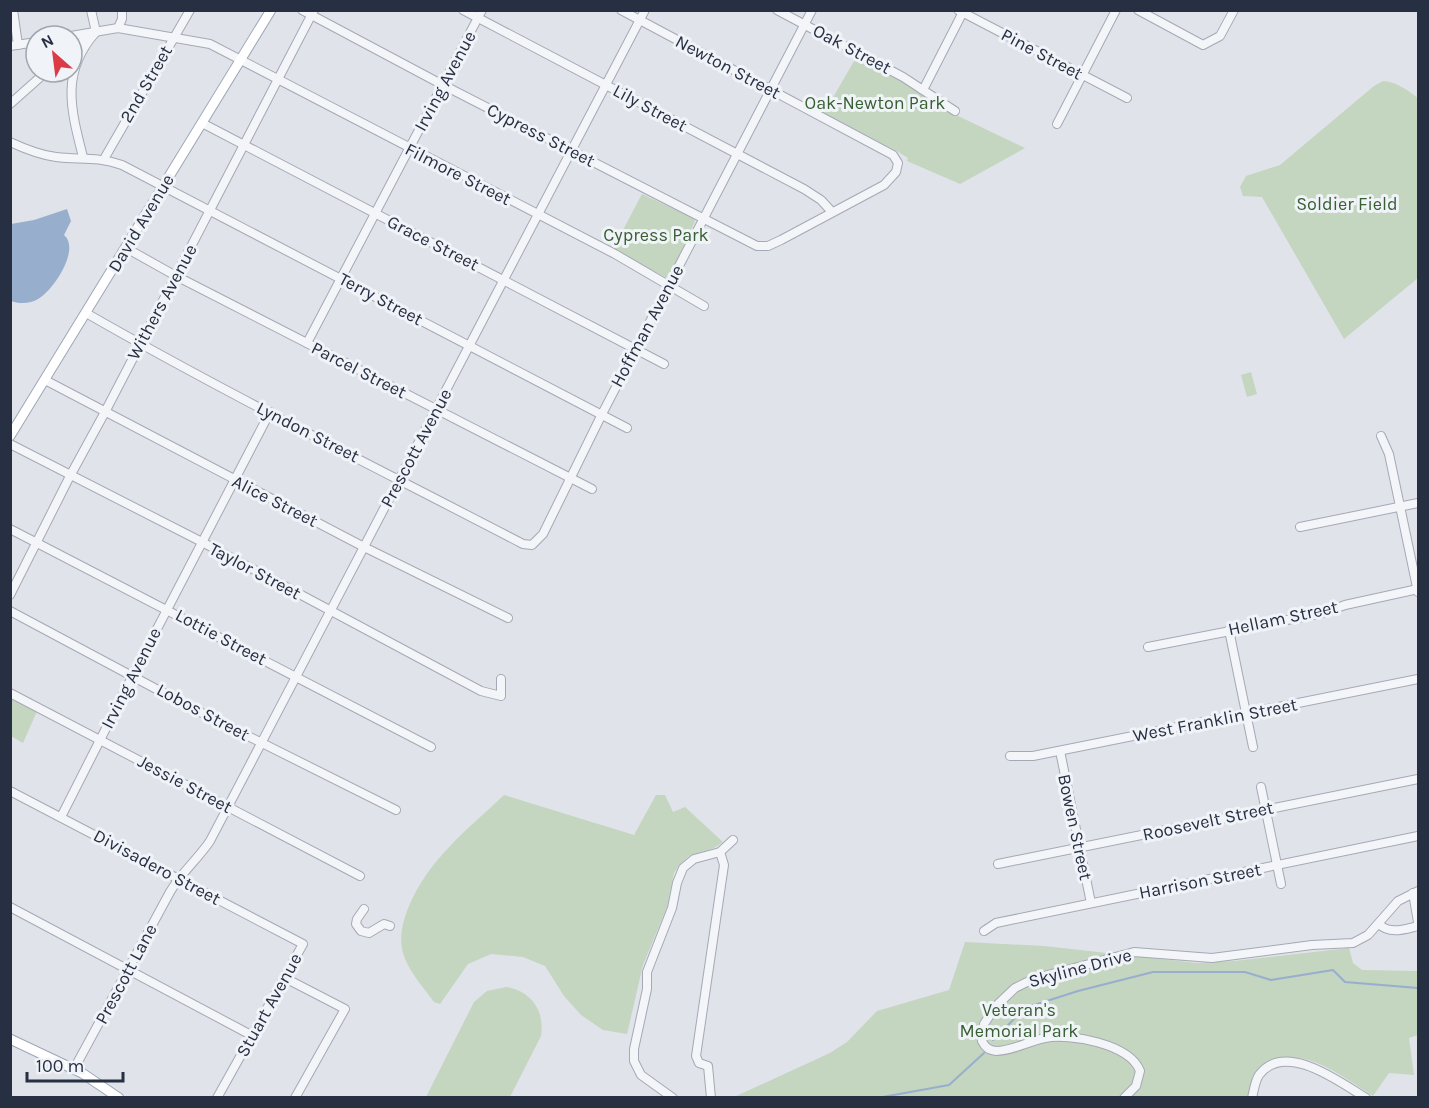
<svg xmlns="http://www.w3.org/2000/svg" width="1429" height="1108" viewBox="0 0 1429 1108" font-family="Karla,sans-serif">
<rect width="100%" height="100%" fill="#e0e3ea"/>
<g fill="#c4d5c0">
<path d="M 857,56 L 901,79 L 954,114 L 1025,148 L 960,184 L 907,161 L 908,158 L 895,150 L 824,113 Z"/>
<path d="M 1383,81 C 1397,82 1407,90 1418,98 L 1418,278 L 1344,339 L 1262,197 L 1243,196 L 1240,187 L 1246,176 L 1280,165 L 1374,86 Z"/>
<path d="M 642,194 L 693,218 L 695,221 L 671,274 L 667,278 L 613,249 Z"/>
<path d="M 1251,372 L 1257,394 L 1247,397 L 1241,375 Z"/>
<path d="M 11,698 L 37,711 L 23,743 L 11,736 Z"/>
<path d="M 504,795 L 634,835 L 656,795 L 665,795 L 673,812 L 685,807 L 723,842 L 714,848 L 689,856 L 679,865 L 674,873 L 667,907 L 643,965 L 627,1034 L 603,1030 L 581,1015 L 564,996 L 545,966 L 523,957 L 491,954 L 468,964 L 440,1004 L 434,1002 C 424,988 410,973 404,956 C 392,925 421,878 441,856 C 460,834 483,815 504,795 Z"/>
<path d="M 965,942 L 1044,946 L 1197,963 L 1234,961 L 1349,948 L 1353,963 L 1362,970 L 1418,971 L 1418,1035 L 1409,1038 L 1414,1075 L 1389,1073 L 1373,1096 C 1344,1078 1308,1047 1272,1061 C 1266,1064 1260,1065 1257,1071 C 1252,1079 1251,1089 1248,1097 L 732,1098 L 830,1053 L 847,1042 L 877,1011 L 949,990 Z"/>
<path d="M 506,987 C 531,991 545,1011 541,1036 L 510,1097 L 426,1097 L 474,1002 L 487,991 Z"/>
</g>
<path fill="#98aecd" d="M 67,209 L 71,221 L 64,235 C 81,249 53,291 38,299 C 31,304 18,304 11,301 L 11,224 L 34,220 Z"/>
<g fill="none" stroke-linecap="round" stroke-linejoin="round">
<g stroke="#98aecd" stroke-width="2">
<path d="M 993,1040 L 1025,1008 L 1078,991 L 1153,972 L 1245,972 L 1271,980 L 1333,970 L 1345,982 L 1418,988"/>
<path d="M 877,1098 L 949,1085 L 984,1053"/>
</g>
<defs>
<g id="minor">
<path d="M 13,10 L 18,45"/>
<path d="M 91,10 L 96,32"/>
<path d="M 302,10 L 443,85 L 757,246 L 768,246 L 781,240 L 884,185 L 896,172 L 898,163 L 893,155 L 621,10"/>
<path d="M 463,10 L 804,189 L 821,200 L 832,212"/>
<path d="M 777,10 L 903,77 L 955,111"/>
<path d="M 958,10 L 1127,98"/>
<path d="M 1138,10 L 1203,45 L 1220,36 L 1234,10"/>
<path d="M 118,28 L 122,19 L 122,10"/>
<path d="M 71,36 L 118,28 L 210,44 L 615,254 L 704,306"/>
<path d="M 10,46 L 36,42"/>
<path d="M 72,49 L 90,36"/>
<path d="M 923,90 L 964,10"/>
<path d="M 10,104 L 46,72"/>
<path d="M 202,123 L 664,364"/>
<path d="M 1057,124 L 1116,10"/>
<path d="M 10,142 C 25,149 40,155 56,157 C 80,160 96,156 122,165 L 627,428"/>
<path d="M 83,157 C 71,110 60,72 96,32"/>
<path d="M 104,159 L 190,10"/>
<path d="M 126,248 L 176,276 L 592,489"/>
<path d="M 86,313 C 229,395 377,468 523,544 L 532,545 L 543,534 L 602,414 L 812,10"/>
<path d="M 307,343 L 482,10"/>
<path d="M 45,380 L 364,547 L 508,618"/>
<path d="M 1381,436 L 1389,454 L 1418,592"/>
<path d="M 10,444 L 202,542 L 481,691 L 501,696 L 501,679"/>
<path d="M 1300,527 L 1418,503"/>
<path d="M 10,529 L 431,747"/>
<path d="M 10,595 L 70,476 L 105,412 L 314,10"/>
<path d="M 10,611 L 190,707 L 396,810"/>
<path d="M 1229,630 L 1253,747"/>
<path d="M 1148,647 L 1323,613 L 1345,605 L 1418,589"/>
<path d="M 10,693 L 360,876"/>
<path d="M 1060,751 L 1091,903"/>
<path d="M 1010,756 L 1033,756 L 1418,679"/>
<path d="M 1261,787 L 1281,884"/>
<path d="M 10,791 L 303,944 L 217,1098"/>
<path d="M 61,817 L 133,675 L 270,412"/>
<path d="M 998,864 L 1418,779"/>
<path d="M 1413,893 L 1418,922"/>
<path d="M 10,907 L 251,1035"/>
<path d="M 364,909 L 357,919 L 356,924 L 361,931 L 369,933 L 384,924 L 390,926"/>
<path d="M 1379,924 C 1390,935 1405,929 1418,926"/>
<path d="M 984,931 L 996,923 L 1418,836"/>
<path d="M 285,978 L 345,1009 L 295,1098"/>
<path d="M 74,1069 L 170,892 C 181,873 198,859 210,841 L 645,10"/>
<path d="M 673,1098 L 641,1075 L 634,1061 L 634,1049 L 647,989 L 647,972 L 672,908 L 677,883 L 683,868 L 694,859 L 720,852 L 733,840"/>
<path d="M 711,1098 L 708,1066 L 699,1063 L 696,1056 L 724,865 L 720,852"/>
<path d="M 1124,1098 L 1136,1086 L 1140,1071 C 1130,1044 1070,1033 1045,1038 C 1029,1041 1012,1051 996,1051 C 988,1050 985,1047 982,1041 L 984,1024 L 996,1006 L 1015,988 L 1033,979 L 1134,952 L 1212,958 L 1312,945 L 1353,943 L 1368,935 L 1398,901 L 1418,891"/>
<path d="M 1252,1098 C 1254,1090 1255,1081 1259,1075 C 1285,1040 1341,1083 1366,1098"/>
</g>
<g id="major">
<path d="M 10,436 L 271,10"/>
<path d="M 10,1039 L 82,1073 L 119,1098"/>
</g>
</defs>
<use href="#minor" stroke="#a5a9b5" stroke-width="10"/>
<use href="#major" stroke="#9ea6b7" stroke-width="11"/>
<use href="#minor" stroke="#f3f5f8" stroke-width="8"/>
<use href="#major" stroke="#fff" stroke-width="9"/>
</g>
<g text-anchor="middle" stroke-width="6" stroke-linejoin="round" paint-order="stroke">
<g font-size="18" fill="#272f43" stroke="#f0f3f7">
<text transform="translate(852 49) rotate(28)" y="6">Oak Street</text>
<text transform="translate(1042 54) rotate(28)" y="6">Pine Street</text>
<text transform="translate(728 67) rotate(28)" y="6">Newton Street</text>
<text transform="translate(445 81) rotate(-62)" y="6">Irving Avenue</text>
<text transform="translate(146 84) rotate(-60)" y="6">2nd Street</text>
<text transform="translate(650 108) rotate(28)" y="6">Lily Street</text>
<text transform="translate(541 135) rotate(27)" y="6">Cypress Street</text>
<text transform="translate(458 174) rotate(27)" y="6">Filmore Street</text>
<text transform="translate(141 223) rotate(-59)" y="6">David Avenue</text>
<text transform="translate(433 243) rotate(27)" y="6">Grace Street</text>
<text transform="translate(381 299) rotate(28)" y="6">Terry Street</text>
<text transform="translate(162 302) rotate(-62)" y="6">Withers Avenue</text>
<text transform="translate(647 326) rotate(-62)" y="6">Hoffman Avenue</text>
<text transform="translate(359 370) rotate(27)" y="6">Parcel Street</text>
<text transform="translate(308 432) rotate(27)" y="6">Lyndon Street</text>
<text transform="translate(416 448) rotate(-62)" y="6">Prescott Avenue</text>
<text transform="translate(275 501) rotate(27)" y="6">Alice Street</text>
<text transform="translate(255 571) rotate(28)" y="6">Taylor Street</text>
<text transform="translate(1283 618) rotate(-12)" y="6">Hellam Street</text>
<text transform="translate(221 637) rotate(28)" y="6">Lottie Street</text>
<text transform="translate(131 678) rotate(-63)" y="6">Irving Avenue</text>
<text transform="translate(203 712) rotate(28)" y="6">Lobos Street</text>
<text transform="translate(1215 720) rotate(-11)" y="6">West Franklin Street</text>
<text transform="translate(185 784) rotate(28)" y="6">Jessie Street</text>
<text transform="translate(1208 821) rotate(-12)" y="6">Roosevelt Street</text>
<text transform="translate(1075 827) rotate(78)" y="6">Bowen Street</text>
<text transform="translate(157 867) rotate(28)" y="6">Divisadero Street</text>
<text transform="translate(1200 881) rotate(-11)" y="6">Harrison Street</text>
<text transform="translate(1080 968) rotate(-15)" y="6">Skyline Drive</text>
<text transform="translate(126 974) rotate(-62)" y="6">Prescott Lane</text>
<text transform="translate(269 1005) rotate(-61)" y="6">Stuart Avenue</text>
</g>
<g font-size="18" fill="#386033" stroke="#f0f3f7">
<text x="875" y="109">Oak-Newton Park</text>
<text x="1347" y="210">Soldier Field</text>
<text x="656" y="241">Cypress Park</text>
<text x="1019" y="1016">Veteran's<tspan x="1019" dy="21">Memorial Park</tspan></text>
</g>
</g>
<rect width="1429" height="1108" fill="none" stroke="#272f43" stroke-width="24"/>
<g transform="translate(54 54) rotate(332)"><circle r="28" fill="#f0f3f7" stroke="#a0a5af" stroke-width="1.5"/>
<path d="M0-4.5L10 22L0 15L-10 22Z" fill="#da3b47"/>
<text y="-9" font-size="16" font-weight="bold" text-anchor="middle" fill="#272f43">N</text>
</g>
<path d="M27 1072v9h96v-9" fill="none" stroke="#272f43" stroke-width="3"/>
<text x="36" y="1072" font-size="18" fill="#272f43" stroke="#f0f3f7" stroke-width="4.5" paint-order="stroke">100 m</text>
</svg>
